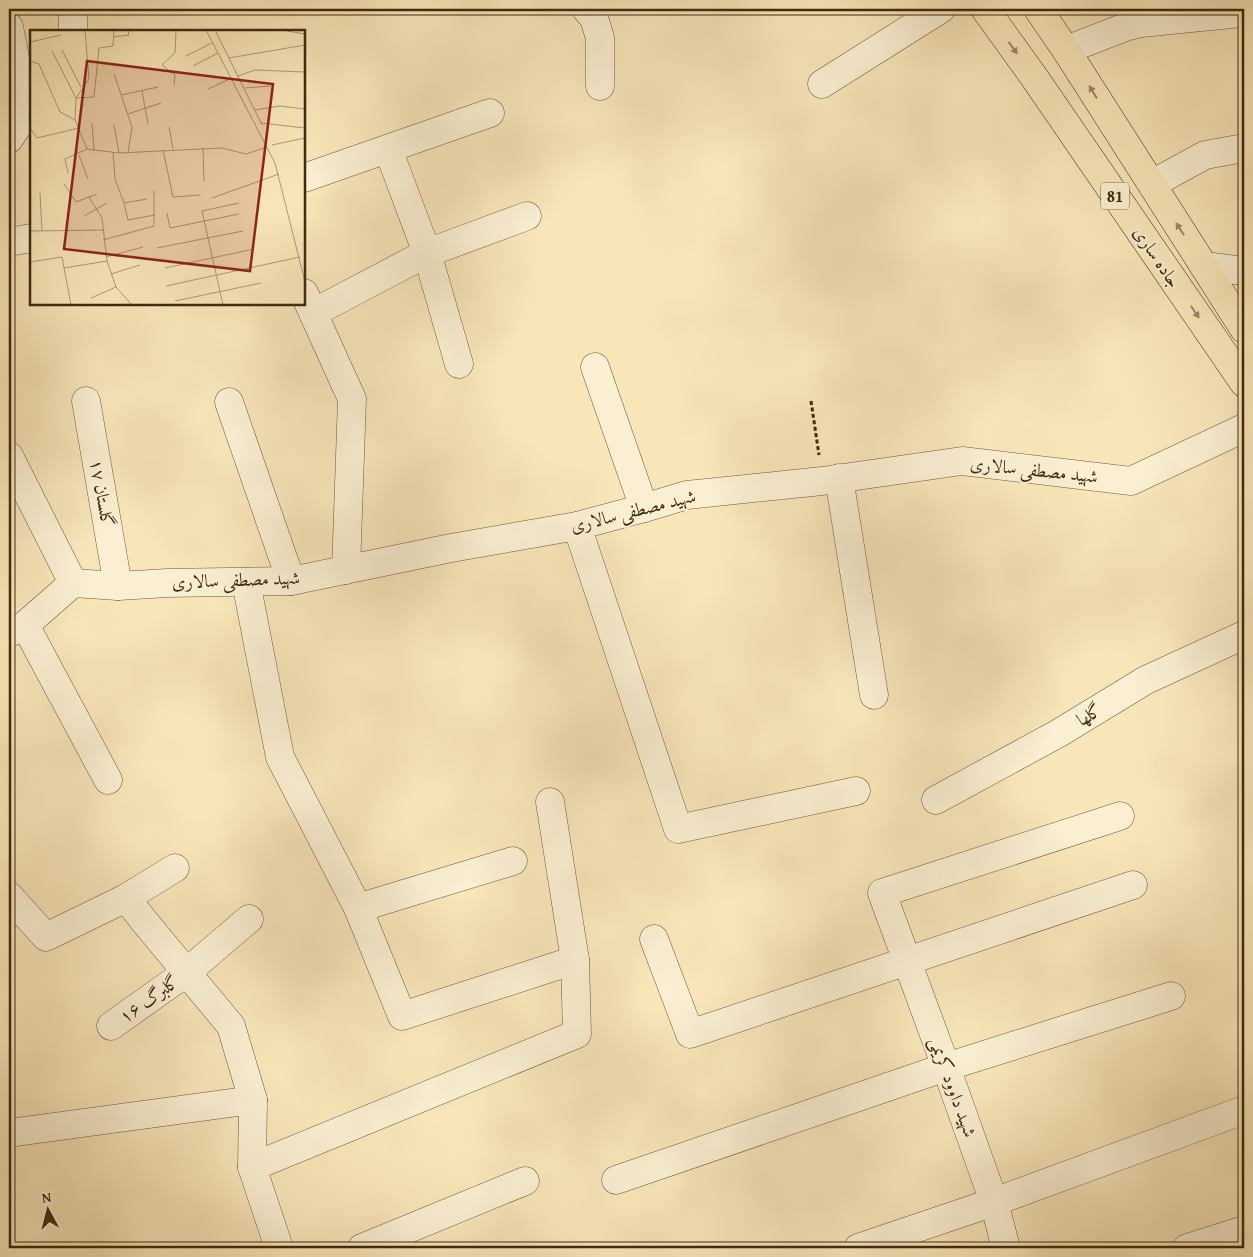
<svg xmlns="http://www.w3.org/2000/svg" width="1253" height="1257" viewBox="0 0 1253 1257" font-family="'Gentium Book Plus',Amiri,serif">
<rect width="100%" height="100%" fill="#f8e6b9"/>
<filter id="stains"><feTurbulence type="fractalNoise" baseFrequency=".004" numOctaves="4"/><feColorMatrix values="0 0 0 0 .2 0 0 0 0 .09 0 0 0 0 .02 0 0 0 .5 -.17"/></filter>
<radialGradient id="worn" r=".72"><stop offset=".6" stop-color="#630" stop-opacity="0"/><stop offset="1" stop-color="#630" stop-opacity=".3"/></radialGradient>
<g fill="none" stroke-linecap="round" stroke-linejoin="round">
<defs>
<g id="minor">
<path d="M 73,9 L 73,31"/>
<path d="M 586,9 L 594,18 L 600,38 L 600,86"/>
<path d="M 9,27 L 26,114 L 9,139"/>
<path d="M 1066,50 L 1128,26 L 1141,23 L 1241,13"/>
<path d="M 822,84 L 941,9"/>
<path d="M 388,149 L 427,253 L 459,364"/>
<path d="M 304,178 L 490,113"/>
<path d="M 1152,184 L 1205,155 L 1244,148"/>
<path d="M 9,242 L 31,238"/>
<path d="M 1204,266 L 1244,271"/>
<path d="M 304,293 L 352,399 L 346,570"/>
<path d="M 313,313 L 427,253 L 527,216"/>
<path d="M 595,367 L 644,508"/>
<path d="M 86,401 L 118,586"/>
<path d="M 229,402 L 291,581"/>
<path d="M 9,456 L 73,583"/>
<path d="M 839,478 L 874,695"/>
<path d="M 577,526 L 678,829 L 856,791"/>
<path d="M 246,582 L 280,757 L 358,908 L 513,861"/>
<path d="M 73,583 L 118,586 L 167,583 L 291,581 L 451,548 L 577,526 L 644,508 L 687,495 L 822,481 L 962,461 L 1131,481 L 1244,428"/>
<path d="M 25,625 L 108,780"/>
<path d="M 9,633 L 25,625 L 73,583"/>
<path d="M 936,800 L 1059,733 L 1146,680 L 1244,635"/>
<path d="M 9,896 L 46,937 L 126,898 L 175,868"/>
<path d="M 126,898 L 144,921 L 231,1026 L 253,1100 L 252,1167 L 279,1248"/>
<path d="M 358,908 L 402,1016 L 575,960"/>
<path d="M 654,939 L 690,1034 L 1133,885"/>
<path d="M 111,1026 L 187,972 L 249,919"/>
<path d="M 9,1133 L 253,1100"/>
<path d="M 252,1167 L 577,1034 L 575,960 L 550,802"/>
<path d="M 616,1180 L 946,1067 L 1171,996"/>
<path d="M 362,1248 L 525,1181"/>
<path d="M 858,1248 L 994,1202 L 1244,1110"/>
<path d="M 1006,1248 L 994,1202 L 946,1067 L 882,893 L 1120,816"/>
<path d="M 1187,1248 L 1244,1230"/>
</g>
<g id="highway">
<path d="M 985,9 L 1034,77 L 1244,383"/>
<path d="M 1038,9 L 1066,50 L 1244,329"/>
</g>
</defs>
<use href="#minor" stroke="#6d593a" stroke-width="29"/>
<use href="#highway" stroke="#3f2a10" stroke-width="29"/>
<path stroke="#3f2a10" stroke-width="3" stroke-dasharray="4 2.5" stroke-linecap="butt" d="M 811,401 L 819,455"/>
<use href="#minor" stroke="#faefd2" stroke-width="28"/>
<use href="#highway" stroke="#f8e6b9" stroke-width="28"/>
</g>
<defs><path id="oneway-solid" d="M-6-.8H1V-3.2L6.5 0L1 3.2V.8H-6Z" transform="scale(1.25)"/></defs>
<g fill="#9c8864">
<use href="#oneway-solid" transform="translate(1013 48) rotate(54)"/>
<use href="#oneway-solid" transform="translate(1093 92) rotate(-122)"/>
<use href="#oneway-solid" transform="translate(1180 229) rotate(-123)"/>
<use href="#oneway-solid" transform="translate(1195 312) rotate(56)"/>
</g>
<g text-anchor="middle" stroke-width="4" stroke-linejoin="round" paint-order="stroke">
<rect fill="#faefd2" stroke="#77654a" stroke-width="1" x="1101" y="182.5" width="28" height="27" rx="4"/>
<g font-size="16" font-weight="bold" fill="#3f2a10">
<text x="1115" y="202">81</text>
</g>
<g font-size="18" fill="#3f2a10" stroke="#faefd2">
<text transform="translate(1157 257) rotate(56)" y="6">جاده ساری</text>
<text transform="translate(1034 470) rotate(6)" y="6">شهید مصطفی سالاری</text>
<text transform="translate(102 493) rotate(80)" y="6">گلستان ۱۷</text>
<text transform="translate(633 511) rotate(-14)" y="6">شهید مصطفی سالاری</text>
<text transform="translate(236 580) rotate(-2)" y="6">شهید مصطفی سالاری</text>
<text transform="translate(1089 715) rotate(-31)" y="6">گلها</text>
<text transform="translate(149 999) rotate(-35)" y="6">گلبرگ ۱۶</text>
<text transform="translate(953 1087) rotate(70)" y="6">شهید داوود کریمی</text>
</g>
</g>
<g transform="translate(30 30)">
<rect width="275" height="275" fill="#f8e6b9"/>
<path fill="none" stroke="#ae9b75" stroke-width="1" d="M 55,0 L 59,49 L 46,68 L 64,67 L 69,18 L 83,16 L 84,0M 176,0 L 245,133 L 275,252M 185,0 L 232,95M 257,1 L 275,4M 83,7 L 99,5 L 98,0M 0,12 L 31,5M 32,20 L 51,57M 22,21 L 46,68 L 45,90M 156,26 L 182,13M 199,28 L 275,15M 0,31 L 9,34 L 30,82 L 45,90 L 57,119M 163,36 L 188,23M 84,44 L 102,97 L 98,123M 208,46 L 225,40 L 275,42M 144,55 L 145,45 L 132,35 L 145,23 L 146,0M 215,58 L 241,56M 178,59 L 202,48M 112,61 L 118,94M 91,65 L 128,57M 225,80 L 250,76 L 275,79M 98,84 L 131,73M 62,93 L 64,121M 231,93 L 275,98M 84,95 L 89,123M 139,97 L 143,119M 0,98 L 7,108 L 49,98M 242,115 L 275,108M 173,118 L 174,151M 57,119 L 89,123 L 192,118 L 216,124 L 237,117M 133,120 L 143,167 L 170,165M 83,122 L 85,149 L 94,173 L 117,169M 49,125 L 58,149M 38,143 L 35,129 L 57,119M 34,154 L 46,172 L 67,164M 10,163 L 12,201M 59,167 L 72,188 L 77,231 L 86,257 L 102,275M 182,168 L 249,144M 94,173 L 98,190 L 125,185M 137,183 L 140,198 L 209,184M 54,186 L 77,173M 0,201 L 74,200M 73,210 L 124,196 L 124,161M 127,218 L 213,201M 76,227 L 113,217M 0,232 L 32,227 L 41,275M 34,238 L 77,231M 135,238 L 224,219M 81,244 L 110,235M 136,256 L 270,227M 61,268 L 86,257M 145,271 L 231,253M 193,275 L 172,181 L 209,173"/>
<path fill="#8f2418" fill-opacity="0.15" stroke="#8f2418" stroke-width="2.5" d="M 57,31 L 243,54 L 220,241 L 34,219 Z"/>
<rect width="275" height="275" fill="none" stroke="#3f2a10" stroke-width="2.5"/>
</g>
<rect width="1253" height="1257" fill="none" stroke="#f8e6b9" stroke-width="30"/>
<rect x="10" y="10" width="1233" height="1237" fill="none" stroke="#3f2a10" stroke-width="2.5"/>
<rect x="15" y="15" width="1223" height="1227" fill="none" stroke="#3f2a10"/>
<g transform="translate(48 1210) rotate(353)" stroke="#faefd2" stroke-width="4" paint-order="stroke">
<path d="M0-4L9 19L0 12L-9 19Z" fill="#3f2a10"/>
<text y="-8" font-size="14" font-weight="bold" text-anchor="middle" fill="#3f2a10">N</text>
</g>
<rect width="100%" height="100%" filter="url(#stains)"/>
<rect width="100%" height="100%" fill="url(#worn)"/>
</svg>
